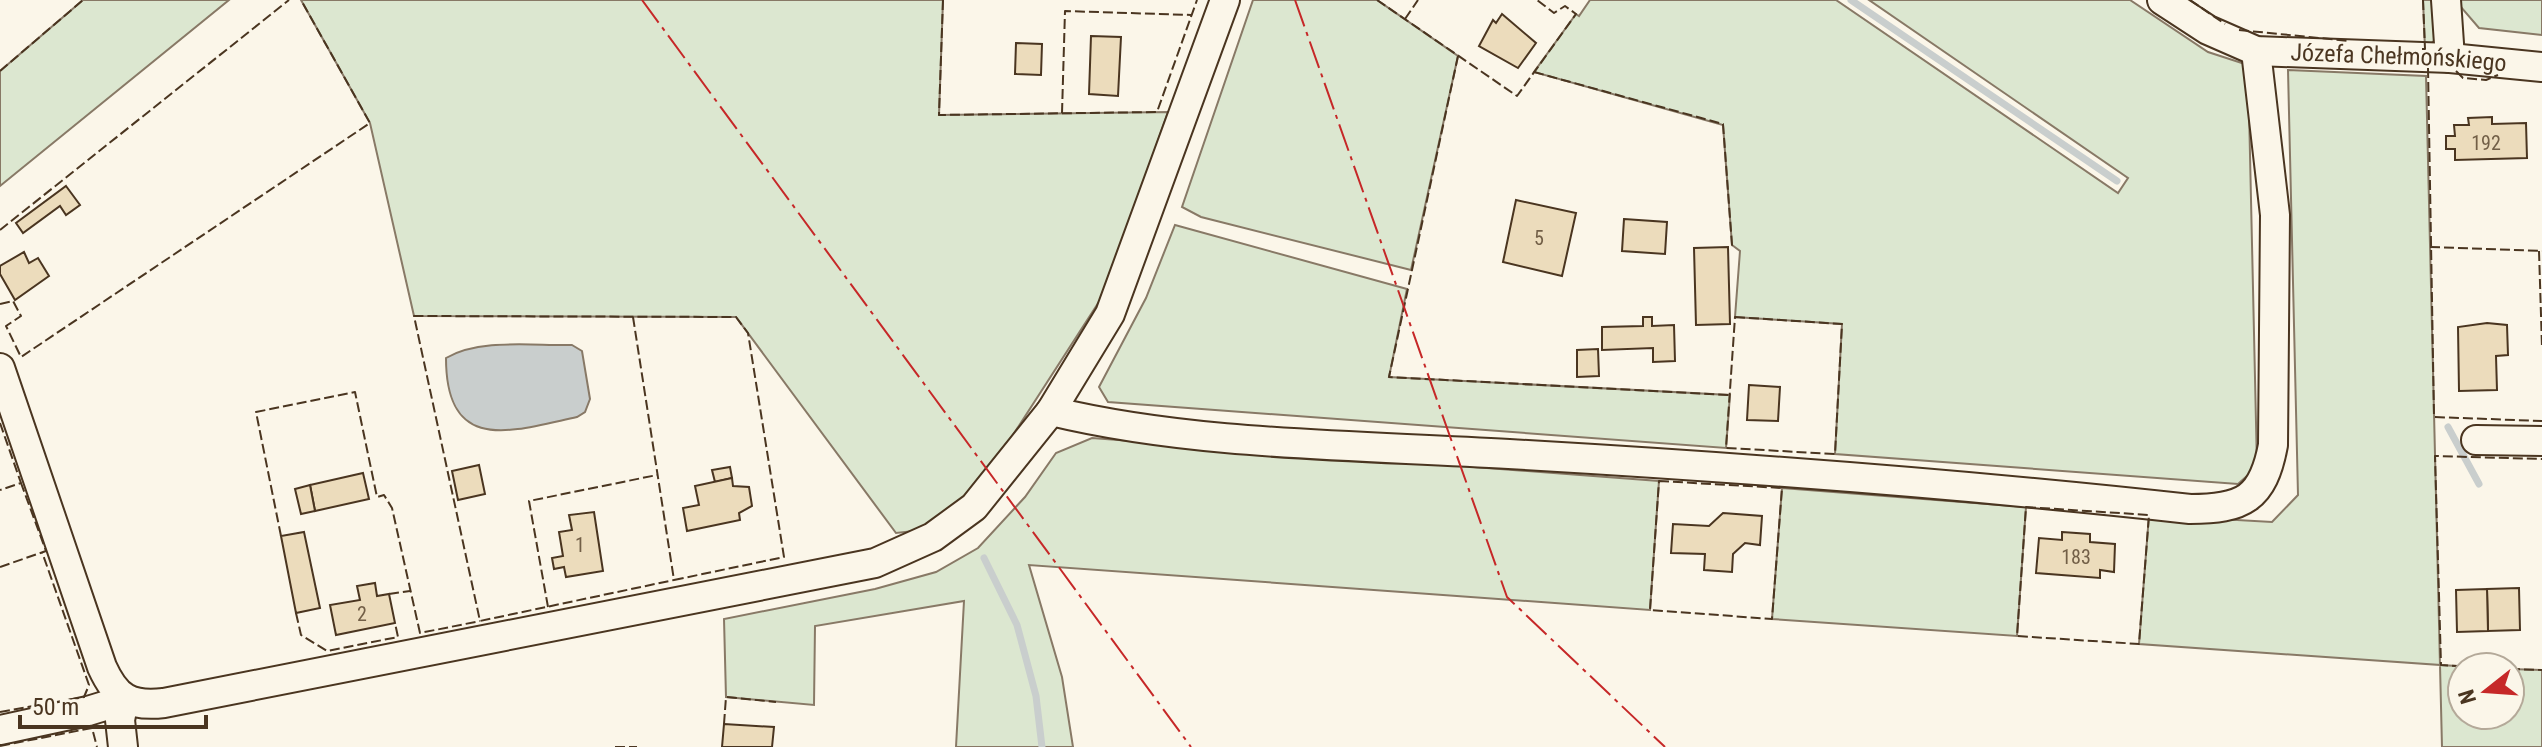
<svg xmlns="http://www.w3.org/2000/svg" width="2542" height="747" viewBox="0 0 2542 747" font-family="'Roboto Condensed',sans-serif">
<rect width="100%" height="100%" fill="#fbf6e9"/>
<g fill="#dce7d0" stroke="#887966" stroke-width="2">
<path d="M 83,0 L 229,0 L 0,186 L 0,71 Z"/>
<path d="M 301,0 L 943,0 L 939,115 L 1168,112 L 1104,294 L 991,469 L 959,508 L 923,530 L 896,533 L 736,317 L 414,316 L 370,123 Z"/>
<path d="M 1253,0 L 1377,0 L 1458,56 L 1411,270 L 1201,217 L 1182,207 Z"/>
<path d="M 1590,0 L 1836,0 L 2118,193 L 2128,178 L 1869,0 L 2130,0 L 2208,52 L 2248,65 L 2257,467 L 2238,484 L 1835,454 L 1842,324 L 1735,317 L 1740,251 L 1732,245 L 1723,125 L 1534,72 L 1576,14 L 1579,16 Z"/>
<path d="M 2423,0 L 2437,0 L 2435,40 L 2425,49 Z"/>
<path d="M 2460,0 L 2542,0 L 2542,35 L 2479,28 L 2460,6 Z"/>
<path d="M 2288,70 L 2426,76 L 2440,665 L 2476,667 L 2462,667 L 2462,715 L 2510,715 L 2510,669 L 2542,670 L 2542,747 L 2442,747 L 2440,665 L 2139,644 L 2149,515 L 2272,522 L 2298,495 Z"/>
<path d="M 1175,225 L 1407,289 L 1389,377 L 1730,395 L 1726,448 L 1108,402 L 1099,387 L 1146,298 Z"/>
<path d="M 1092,438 L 1659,481 L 1650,610 L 1029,565 L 1062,677 L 1073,747 L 956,747 L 964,601 L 815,626 L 814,705 L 726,697 L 724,619 L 875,589 L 936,572 L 978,548 L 1025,497 L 1056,453 Z"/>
<path d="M 1782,488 L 2026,507 L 2017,636 L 1772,619 Z"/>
</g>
<path fill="#c9cecd" stroke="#887966" stroke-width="2" d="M 572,345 L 582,351 L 590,399 L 585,412 L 577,417 C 512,431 446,455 446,358 C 480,338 534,346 572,345 Z"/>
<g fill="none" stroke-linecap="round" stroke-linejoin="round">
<g stroke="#c9cecd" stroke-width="7">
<path d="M 1851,0 L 2117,181"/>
<path d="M 2448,427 L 2479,484"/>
<path d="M 984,558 L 1017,625 L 1036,696 L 1042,747"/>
</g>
</g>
<g fill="#ecdcbc" stroke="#4a3520" stroke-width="2">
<path d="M 1502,14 L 1536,43 L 1518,68 L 1479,46 L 1493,20 L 1496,23 Z"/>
<path d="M 1091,36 L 1121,37 L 1118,96 L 1089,94 Z"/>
<path d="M 1016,43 L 1042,44 L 1041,75 L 1015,74 Z"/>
<path d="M 2492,117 L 2492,124 L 2526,123 L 2527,158 L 2455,160 L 2455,149 L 2446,149 L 2446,136 L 2455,136 L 2454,125 L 2469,125 L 2468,118 Z"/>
<path d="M 66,186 L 80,205 L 66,215 L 60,206 L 23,233 L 16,223 Z"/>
<path d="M 1516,200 L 1576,213 L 1562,276 L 1503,262 Z"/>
<path d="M 1624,219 L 1667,222 L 1665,254 L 1622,251 Z"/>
<path d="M 1728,247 L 1730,324 L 1696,325 L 1694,248 Z"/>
<path d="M 24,252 L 29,263 L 38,258 L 49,276 L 15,300 L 0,274 L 0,266 Z"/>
<path d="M 1643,317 L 1652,317 L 1652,326 L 1674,325 L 1675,361 L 1653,362 L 1653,348 L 1602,350 L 1602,327 L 1643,326 Z"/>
<path d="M 2487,323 L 2507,325 L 2508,355 L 2496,356 L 2497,390 L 2459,391 L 2458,327 Z"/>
<path d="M 1598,349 L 1599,376 L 1577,377 L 1577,350 Z"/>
<path d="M 1749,385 L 1780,387 L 1778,421 L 1747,420 Z"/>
<path d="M 479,465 L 485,494 L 458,500 L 452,471 Z"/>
<path d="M 730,467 L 732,478 L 715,482 L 712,470 Z"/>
<path d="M 363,473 L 369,499 L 315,511 L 310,485 Z"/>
<path d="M 732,478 L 733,486 L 749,487 L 752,506 L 739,513 L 740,520 L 687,531 L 683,508 L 699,505 L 695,486 Z"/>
<path d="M 310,485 L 315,511 L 301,514 L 295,489 Z"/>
<path d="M 594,512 L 603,571 L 566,577 L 564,567 L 554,569 L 552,558 L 563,556 L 559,532 L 572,530 L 569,515 Z"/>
<path d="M 1723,513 L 1762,516 L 1760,545 L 1745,543 L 1733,554 L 1732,572 L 1704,570 L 1705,554 L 1671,553 L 1673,524 L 1709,526 Z"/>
<path d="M 304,532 L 320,608 L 296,613 L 281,536 Z"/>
<path d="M 2062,532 L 2090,534 L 2090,542 L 2115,544 L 2114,572 L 2100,570 L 2100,578 L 2036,573 L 2039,538 L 2062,540 Z"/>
<path d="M 375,583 L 377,596 L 389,594 L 395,623 L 336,635 L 330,605 L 360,600 L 357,586 Z"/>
<path d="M 2519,588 L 2520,630 L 2488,631 L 2487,589 Z"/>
<path d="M 2487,589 L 2488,631 L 2457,632 L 2456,590 Z"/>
<path d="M 724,724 L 774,727 L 772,747 L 722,747 Z"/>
</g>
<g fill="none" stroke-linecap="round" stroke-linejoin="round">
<defs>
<g id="minor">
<path id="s1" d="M 2162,0 L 2208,30 L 2256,51 L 2450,58 L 2542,67"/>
<path d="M 2446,0 L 2450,58"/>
<path d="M 0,368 L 102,667 C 116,698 130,707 164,703 L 875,563 L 933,537 L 974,507 L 1051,411 L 1110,314 L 1225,0"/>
<path d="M 1051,411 C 1195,446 1360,445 1509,454 C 1736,467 1963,484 2190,509 C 2243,509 2263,499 2273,445 L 2275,215 L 2256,51"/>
<path d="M 2476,440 L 2542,441"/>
<path d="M 0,730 L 88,711 L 124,700"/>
<path d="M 123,747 L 120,720 L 124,700"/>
</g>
</defs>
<use href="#minor" stroke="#4a3520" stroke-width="32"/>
<use href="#minor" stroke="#fbf6e9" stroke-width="28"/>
<g stroke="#4a3520" stroke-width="2" stroke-dasharray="10 4" stroke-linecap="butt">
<path d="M 943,0 L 939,115 L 1157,112 L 1197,0"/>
<path d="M 1377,0 L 1517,96 L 1576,14 L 1565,6 L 1554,13 L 1537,0"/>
<path d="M 2190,0 L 2225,24"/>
<path d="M 1405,19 L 1418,0"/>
<path d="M 2239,30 L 2350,41"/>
<path d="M 2422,49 L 2425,49 L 2423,0"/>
<path d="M 1458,56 L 1389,377 L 1730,395"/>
<path d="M 2428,68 L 2434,417 L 2542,421"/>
<path d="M 0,71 L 83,0"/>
<path d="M 2456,71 L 2463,78 L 2486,80 L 2498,75"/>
<path d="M 1534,72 L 1723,124 L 1732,245 L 1728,247"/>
<path d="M 1062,113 L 1065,11 L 1191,15"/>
<path d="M 0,230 L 289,0"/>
<path d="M 2430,247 L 2542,251"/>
<path d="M 2539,251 L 2542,347"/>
<path d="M 0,304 L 13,301 L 21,316 L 6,326 L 21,357 L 370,123 L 301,0"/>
<path d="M 633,317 L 674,580 L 784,557 L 748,333 L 736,317 L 414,316 L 480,621 L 674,580"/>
<path d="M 1735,317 L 1842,324 L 1835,454 L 1726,448 Z"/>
<path d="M 0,423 L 21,483 L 0,490"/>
<path d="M 1659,481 L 1782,488 L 1772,619 L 1650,610 Z"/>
<path d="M 2026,507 L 2149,515 L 2139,644 L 2017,636 Z"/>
<path d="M 281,536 L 256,412 L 355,392 L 377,497 L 384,495 L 392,508 L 420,633 L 480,621"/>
<path d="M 0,567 L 46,551 L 21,483"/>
<path d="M 389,594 L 410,591"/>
<path d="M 548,607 L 529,501 L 657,475"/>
<path d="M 296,613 L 301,635 L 327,651 L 398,637 L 395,623"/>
<path d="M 2476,667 L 2441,665 L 2435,456 L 2542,459"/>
<path d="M 2510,669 L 2542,670"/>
<path d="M 0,712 L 84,697 L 89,685 L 42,552"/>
<path d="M 724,724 L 726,697 L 776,702"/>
<path d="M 0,746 L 92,728 L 97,747"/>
<path d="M 615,747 L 637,747"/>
</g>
<g stroke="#c62828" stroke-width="2" stroke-dasharray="28 6 4 6" stroke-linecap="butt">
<path d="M 642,0 L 1191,747"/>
<path d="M 1295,0 L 1507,597 L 1665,747"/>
</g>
</g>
<g text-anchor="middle" stroke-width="6" stroke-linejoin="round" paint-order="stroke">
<g font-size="20" fill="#725f47">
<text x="2486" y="150">192</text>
<text x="1539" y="245">5</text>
<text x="580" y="552">1</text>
<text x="2076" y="564">183</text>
<text x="362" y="621">2</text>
</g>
<g font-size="24" fill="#4a3520" stroke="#fbf6e9">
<text dy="8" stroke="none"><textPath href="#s1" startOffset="250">Józefa Chełmońskiego</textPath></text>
</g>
</g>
<g transform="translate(2486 691) rotate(253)"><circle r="38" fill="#fbf6e9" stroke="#b4a999" stroke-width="2"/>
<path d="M0-6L14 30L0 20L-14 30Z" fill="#c62828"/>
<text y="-12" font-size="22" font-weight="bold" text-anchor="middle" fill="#4a3520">N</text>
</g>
<path d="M20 715v12h186v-12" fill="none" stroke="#4a3520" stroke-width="4"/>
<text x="32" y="715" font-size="24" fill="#4a3520" stroke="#fbf6e9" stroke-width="6" paint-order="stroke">50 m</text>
</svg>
